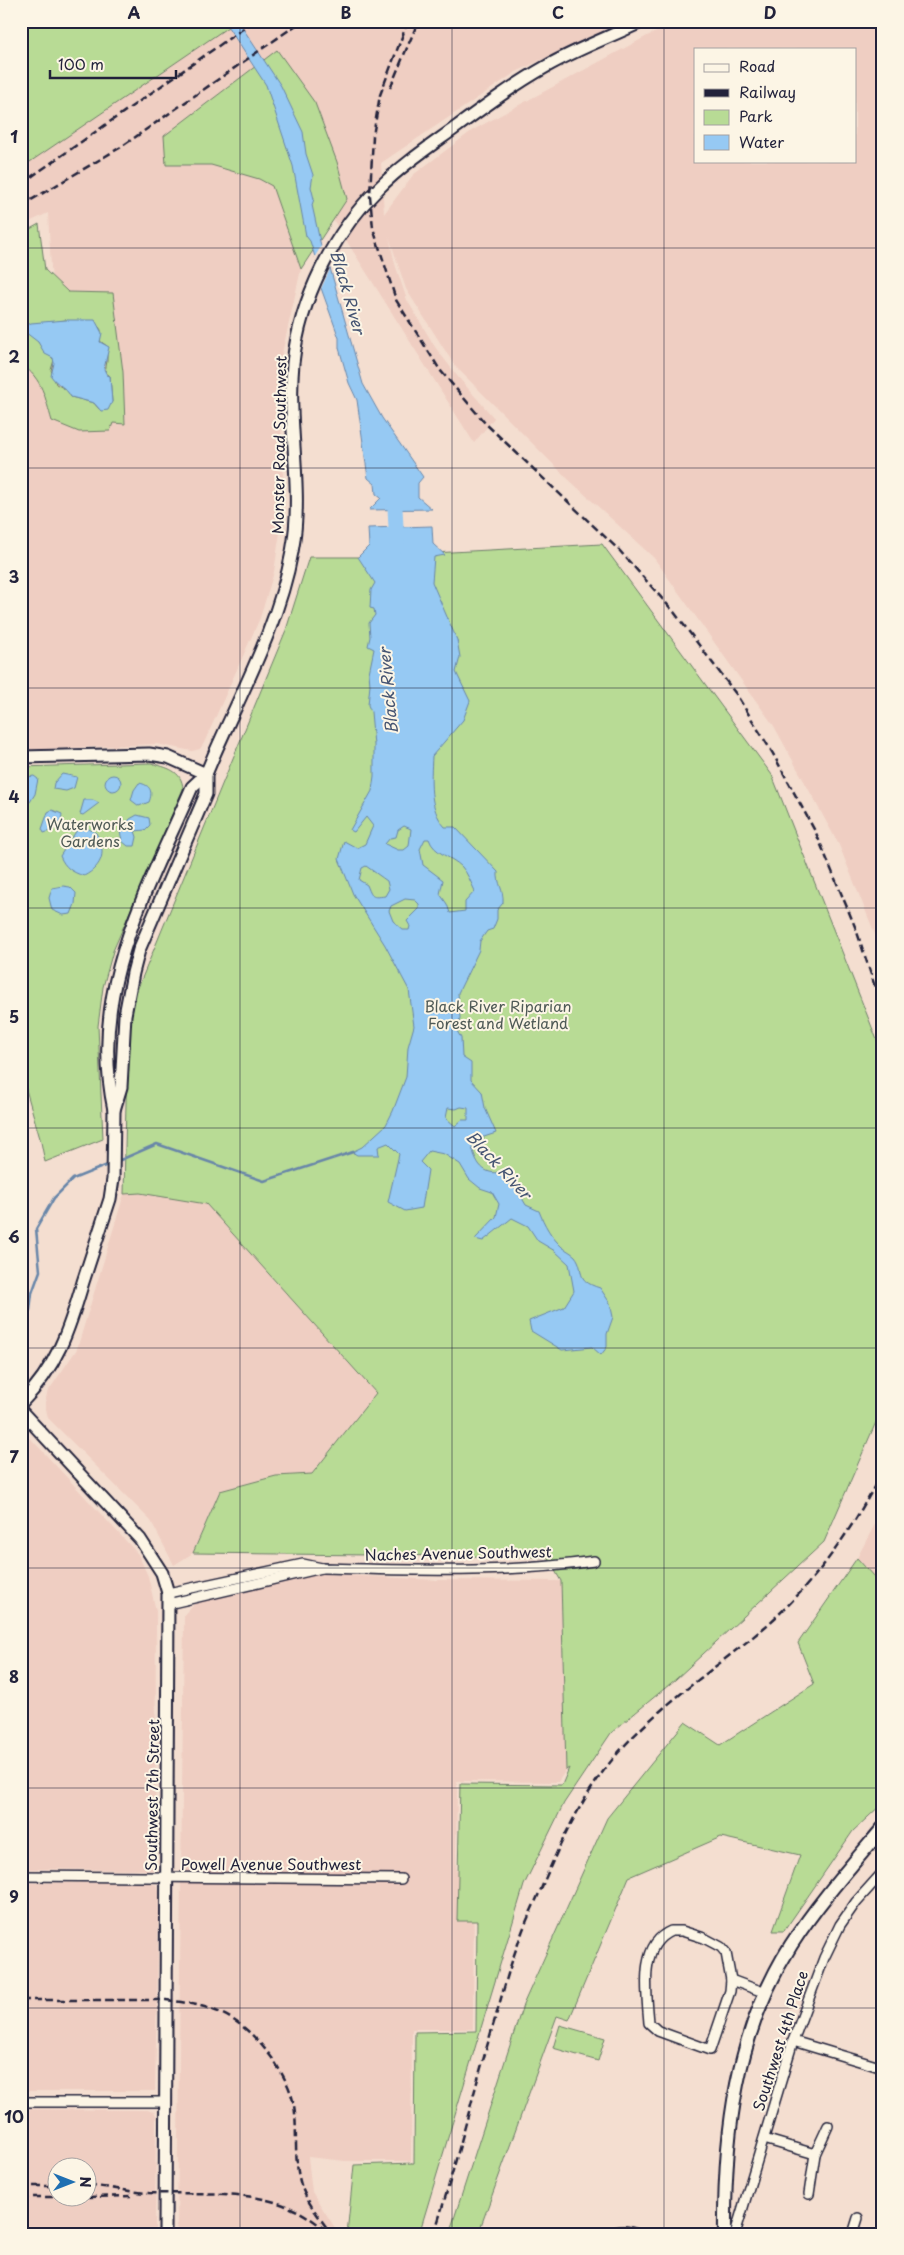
<svg xmlns="http://www.w3.org/2000/svg" width="904" height="2255" viewBox="0 0 904 2255" font-family="'Playpen Sans',sans-serif">
<rect width="100%" height="100%" fill="#f4ded0"/>
<filter id="ink" filterUnits="userSpaceOnUse"><feTurbulence type="fractalNoise" baseFrequency=".02" numOctaves="2"/><feDisplacementMap in="SourceGraphic" scale="10" xChannelSelector="R" yChannelSelector="G"/><feConvolveMatrix kernelMatrix="1 2 1 2 8 2 1 2 1" color-interpolation-filters="sRGB"/></filter>
<g filter="url(#ink)">
<g fill="#efcec2" fill-rule="evenodd">
<path d="M 222,21 L 623,21 L 516,72 L 381,163 L 384,214 L 413,175 L 473,130 L 649,35 L 682,21 L 883,21 L 883,954 L 839,845 L 774,726 L 654,558 L 566,477 L 455,366 L 406,289 L 389,237 L 395,264 L 407,300 L 435,347 L 458,377 L 494,418 L 474,443 L 334,221 L 273,187 L 301,269 L 279,367 L 284,504 L 280,532 L 274,572 L 260,618 L 204,743 L 200,749 L 192,751 L 157,744 L 21,750 L 21,304 L 53,303 L 48,213 L 21,226 L 21,166 ZM 695,49 L 855,49 L 855,161 L 695,161 Z"/>
<path d="M 140,1193 L 206,1204 L 376,1393 L 312,1474 L 276,1476 L 220,1491 L 193,1553 L 174,1565 L 151,1521 L 48,1418 L 45,1404 L 47,1393 L 77,1349 L 124,1194 Z"/>
<path d="M 21,1432 L 33,1441 L 138,1554 L 148,1576 L 156,1611 L 155,1870 L 21,1869 Z"/>
<path d="M 883,1509 L 883,1587 L 857,1558 Z"/>
<path d="M 305,1573 L 437,1580 L 561,1581 L 566,1770 L 558,1782 L 457,1781 L 456,1871 L 474,1871 L 473,2029 L 412,2029 L 411,2161 L 345,2161 L 308,2157 L 312,2192 L 339,2234 L 177,2234 L 184,1616 L 197,1601 Z"/>
<path d="M 21,1883 L 149,1883 L 156,1885 L 159,1890 L 155,2091 L 21,2091 Z"/>
<path d="M 21,2109 L 147,2110 L 154,2112 L 156,2115 L 155,2234 L 21,2234 ZM 58,2168 L 88,2168 L 88,2198 L 58,2198 Z"/>
</g>
<g fill="#b8db95" stroke="#6d7e68" fill-rule="evenodd">
<path d="M 21,21 L 224,21 L 228,27 L 21,168 Z"/>
<path d="M 277,50 L 315,103 L 337,162 L 347,199 L 301,269 L 272,186 L 259,179 L 211,165 L 166,165 L 164,136 Z"/>
<path d="M 39,224 L 45,270 L 68,292 L 113,293 L 123,372 L 125,424 L 113,423 L 110,431 L 79,432 L 52,421 C 45,398 43,379 21,364 L 21,234 ZM 66,320 L 99,327 L 101,330 L 100,341 L 107,346 L 107,361 L 105,372 L 110,376 L 112,402 L 99,409 L 94,403 L 71,397 L 67,390 L 56,384 L 51,370 L 54,360 L 38,342 L 50,322 Z"/>
<path d="M 602,544 L 772,775 L 883,1055 L 883,1406 L 824,1542 L 676,1679 L 611,1733 L 564,1803 L 524,1885 L 419,2234 L 347,2234 L 354,2165 L 414,2163 L 415,2032 L 476,2031 L 477,1921 L 457,1921 L 460,1784 L 562,1785 L 569,1768 L 566,1770 L 561,1581 L 547,1557 L 193,1553 L 220,1491 L 276,1476 L 312,1474 L 376,1393 L 206,1204 L 140,1193 L 124,1194 L 128,1012 L 286,630 L 309,557 L 358,557 Z"/>
<path d="M 151,763 C 167,768 182,770 183,789 L 113,951 L 103,987 L 98,1026 L 103,1139 L 45,1162 L 41,1142 L 21,1072 L 21,767 Z"/>
<path d="M 857,1558 L 883,1587 L 883,1803 L 853,1831 L 784,1931 L 773,1931 L 800,1855 L 721,1837 L 629,1877 L 569,2020 L 557,2016 L 478,2234 L 449,2234 L 523,2005 L 607,1818 L 685,1722 L 720,1745 L 814,1684 L 798,1643 Z"/>
<path d="M 560,2025 L 605,2038 L 598,2061 L 553,2048 Z"/>
</g>
<g fill="#96c9f3" stroke="#6886a9" fill-rule="evenodd">
<path d="M 224,21 L 238,21 L 281,86 L 303,132 L 306,154 L 313,175 L 311,187 L 314,199 L 312,205 L 321,246 L 330,268 L 363,384 L 382,418 L 423,477 L 418,483 L 418,497 L 432,509 L 369,510 L 381,498 L 376,494 L 375,484 L 368,478 L 357,400 L 349,383 L 339,348 L 339,338 L 321,288 L 315,257 L 310,241 L 306,236 L 293,166 L 266,85 Z"/>
<path d="M 66,320 L 95,320 L 102,333 L 100,342 L 109,347 L 104,369 L 107,375 L 110,376 L 112,402 L 108,410 L 101,411 L 94,403 L 71,397 C 66,387 57,385 51,376 L 54,363 L 53,358 L 45,354 L 38,342 L 25,332 L 24,327 L 31,323 Z"/>
<path d="M 432,526 L 433,544 L 445,555 L 434,557 L 432,582 L 457,640 L 460,657 L 456,672 L 470,701 L 463,720 L 432,756 C 431,780 428,808 445,827 L 455,827 L 498,872 C 497,884 504,889 503,903 L 497,910 L 497,919 L 493,929 L 487,931 L 480,941 L 479,950 L 458,993 L 460,1018 L 457,1031 L 461,1038 L 462,1057 L 471,1063 L 471,1080 L 482,1092 L 485,1108 L 496,1133 L 481,1138 L 472,1147 C 477,1167 486,1177 506,1171 L 526,1205 L 539,1211 C 544,1224 551,1237 562,1247 C 566,1250 572,1253 575,1256 C 586,1270 573,1280 600,1288 L 610,1303 L 613,1317 L 607,1334 L 607,1347 L 601,1355 L 592,1347 L 562,1350 L 531,1331 L 529,1321 L 564,1307 L 574,1291 L 569,1264 L 555,1251 L 538,1241 L 528,1226 L 512,1218 L 483,1241 L 475,1239 L 496,1217 L 499,1204 L 492,1192 L 480,1188 L 469,1179 L 460,1164 L 444,1154 L 429,1151 L 420,1162 L 428,1170 L 422,1208 L 405,1211 L 388,1202 L 399,1154 L 388,1143 L 378,1147 L 379,1155 L 357,1155 L 352,1152 L 362,1147 L 386,1125 L 393,1111 L 406,1077 L 408,1047 L 414,1026 L 409,990 L 385,945 L 353,894 L 339,859 L 344,841 L 357,848 L 365,844 L 373,826 L 366,817 L 354,832 L 350,830 L 372,791 L 374,776 L 374,745 L 371,712 L 368,705 L 370,685 L 369,673 L 374,649 L 368,646 L 370,637 L 369,623 L 375,615 L 374,609 L 370,608 L 371,590 L 375,583 L 358,557 L 369,546 L 368,528 ZM 404,826 L 411,829 L 409,846 L 404,850 L 398,850 L 385,844 L 390,838 L 396,837 L 398,830 ZM 425,839 L 429,839 C 434,854 451,856 462,867 C 468,874 471,883 475,891 L 465,902 L 465,911 L 450,913 L 447,904 L 440,894 L 443,880 L 423,865 L 420,849 ZM 366,866 L 387,881 L 389,889 L 385,896 C 371,898 372,897 367,885 L 359,880 L 362,868 ZM 405,899 L 415,900 L 419,904 L 419,909 L 407,921 L 410,926 L 409,930 L 403,930 L 393,921 L 389,911 L 391,906 ZM 461,1107 L 468,1108 L 468,1120 L 462,1120 L 455,1126 L 446,1118 L 448,1108 L 456,1109 Z"/>
<path d="M 62,774 L 77,777 L 74,788 L 66,791 L 53,789 L 54,783 Z"/>
<circle cx="113" cy="783" r="8"/>
<path d="M 34,776 L 38,779 L 35,794 L 30,802 L 21,804 L 21,778 Z"/>
<path d="M 139,783 C 151,785 153,792 149,802 L 139,806 L 131,800 L 134,790 Z"/>
<path d="M 84,800 L 93,800 L 99,803 L 83,815 L 80,814 Z"/>
<path d="M 52,810 L 62,814 C 62,825 54,830 44,833 L 42,829 L 48,812 Z"/>
<path d="M 137,815 L 149,818 L 150,825 L 145,830 L 135,831 L 137,837 L 135,846 L 128,846 L 122,841 L 120,831 L 130,819 Z"/>
<path d="M 87,828 L 96,833 C 107,851 103,866 84,876 C 72,872 65,868 60,856 L 77,830 Z"/>
<path d="M 63,886 L 70,887 L 76,893 L 75,904 L 71,914 L 63,915 L 52,910 L 49,898 L 52,888 Z"/>
</g>
<path fill="#f4ded0" d="M 323,243 L 332,265 L 320,291 L 313,260 Z"/>
<g fill="none" stroke-linecap="round" stroke-linejoin="round">
<g stroke="#6886a9" stroke-width="2.5">
<path d="M 118,1161 L 157,1144 L 264,1181 L 353,1152"/>
<path d="M 21,1323 L 30,1310 L 32,1293 L 40,1271 L 36,1229 L 54,1198 L 73,1179 L 110,1164"/>
</g>
<path stroke="#96c9f3" stroke-width="15" d="M 394,489 L 397,546"/>
<defs>
<g id="minor">
<path d="M 168,1593 L 303,1564 L 322,1568 C 413,1570 504,1574 594,1561"/>
<path d="M 168,1604 L 322,1568"/>
<path d="M 21,1876 L 401,1879"/>
<path d="M 671,1931 L 682,1931 L 704,1938 L 721,1947 L 726,1953 L 731,1980 L 730,1991 L 710,2050 L 658,2031 L 649,2023 C 647,1994 638,1945 671,1931 Z"/>
<path d="M 731,1980 L 766,1993"/>
<path d="M 793,2041 L 883,2068"/>
<path d="M 21,2102 L 166,2102"/>
<path d="M 764,2139 L 815,2154"/>
<path d="M 809,2194 L 815,2154 L 828,2126"/>
<path d="M 611,2234 C 619,2229 628,2231 637,2234"/>
<path d="M 735,2234 L 793,2041 L 824,1958 L 840,1925 L 856,1902 L 883,1872"/>
<path d="M 853,2234 L 858,2218"/>
</g>
<g id="tertiary">
<path d="M 21,757 L 149,754 L 168,757 L 206,774"/>
<path d="M 114,1110 C 88,990 146,893 192,787 L 206,774 L 214,755 C 243,689 279,623 292,552 C 304,491 287,426 293,363 C 300,299 333,233 379,188 C 402,165 429,147 455,128 C 485,106 515,84 547,66 C 577,49 612,36 643,21"/>
<path d="M 21,1403 C 57,1367 69,1330 83,1282 C 92,1254 101,1227 110,1199 L 113,1179 L 114,1110 L 121,1087 L 125,1015 L 133,973 L 139,950 L 206,794 L 206,774"/>
<path d="M 21,1411 L 140,1539 L 162,1573 L 168,1593 L 165,2234"/>
</g>
<path id="secondary" d="M 725,2234 C 724,2133 736,2032 791,1945 C 818,1903 851,1866 883,1828"/>
</defs>
<use href="#minor" stroke="#22223b" stroke-width="12"/>
<use href="#tertiary" stroke="#22223b" stroke-width="15"/>
<use href="#secondary" stroke="#22223b" stroke-width="16"/>
<use href="#minor" stroke="#fcf5e5" stroke-width="9"/>
<use href="#tertiary" stroke="#fcf5e5" stroke-width="11"/>
<use href="#secondary" stroke="#fcf5e5" stroke-width="12"/>
<g stroke="#22223b" stroke-width="2.5" stroke-dasharray="8 4" stroke-linecap="butt">
<path d="M 408,21 L 380,95 L 373,136 L 371,175 L 370,196 L 373,228 L 396,300 L 440,370 L 485,423 L 619,550 L 674,612 L 736,694 L 772,752 L 816,833 L 856,929 L 883,1011"/>
<path d="M 390,88 L 415,29 L 421,21"/>
<path d="M 21,184 L 254,21"/>
<path d="M 21,206 L 121,147 L 302,21"/>
<path d="M 21,2000 L 166,2000 C 217,2006 241,2017 272,2058 C 284,2076 293,2092 295,2113 C 297,2137 294,2162 301,2185 C 307,2203 321,2219 331,2234"/>
<path d="M 21,2186 L 58,2186"/>
<path d="M 88,2186 C 108,2186 128,2192 149,2193 C 210,2195 275,2185 325,2230"/>
<path d="M 21,2197 L 58,2197"/>
<path d="M 88,2197 L 131,2196"/>
<path d="M 434,2234 C 458,2159 475,2084 498,2009 C 504,1988 510,1965 518,1944 C 524,1925 533,1907 541,1889 C 559,1845 579,1803 608,1765 C 651,1710 713,1671 766,1626 C 816,1582 853,1529 883,1470"/>
</g>
</g>
</g>
<path fill="none" stroke="#22223b" stroke-width="1" stroke-opacity="0.55" d="M 240,21 L 240,2234M 452,21 L 452,2234M 664,21 L 664,2234M 21,248 L 883,248M 21,468 L 883,468M 21,688 L 883,688M 21,908 L 883,908M 21,1128 L 883,1128M 21,1348 L 883,1348M 21,1568 L 883,1568M 21,1788 L 883,1788M 21,2008 L 883,2008"/>
<g text-anchor="middle" stroke-width="4" stroke-linejoin="round" paint-order="stroke">
<g font-size="15" fill="#22223b" stroke="#fcf5e5">
<text transform="translate(280 445) rotate(-89)" y="5">Monster Road Southwest</text>
<text transform="translate(458 1554) rotate(-1)" y="5">Naches Avenue Southwest</text>
<text transform="translate(153 1795) rotate(-89)" y="5">Southwest 7th Street</text>
<text x="271" y="1870">Powell Avenue Southwest</text>
<text transform="translate(781 2041) rotate(-72)" y="5">Southwest 4th Place</text>
</g>
<g font-size="15" fill="#4f5a56" stroke="#fcf5e5">
<text x="90" y="830">Waterworks<tspan x="90" dy="17">Gardens</tspan></text>
<text x="498" y="1012">Black River Riparian<tspan x="498" dy="17">Forest and Wetland</tspan></text>
</g>
<g font-size="16" font-style="italic" fill="#455472" stroke="#fcf5e5">
<text transform="translate(348 292) rotate(74)" y="6">Black River</text>
<text transform="translate(388 691) rotate(-95)" y="6">Black River</text>
<text transform="translate(499 1165) rotate(47)" y="6">Black River</text>
</g>
</g>
<rect width="904" height="2255" fill="none" stroke="#fcf5e5" stroke-width="55"/>
<rect x="694" y="48" width="162" height="115" fill="#fcf5e5" stroke="#a5a1a1"/>
<rect x="704" y="64" width="25" height="8" fill="#fcf5e5" stroke="#a5a1a1"/>
<text x="739" y="72" font-size="15" fill="#22223b">Road</text>
<rect x="704" y="89" width="25" height="8" fill="#22223b" stroke="#a5a1a1"/>
<text x="739" y="98" font-size="15" fill="#22223b">Railway</text>
<rect x="704" y="110" width="25" height="15" fill="#b8db95" stroke="#a5a1a1"/>
<text x="739" y="122" font-size="15" fill="#22223b">Park</text>
<rect x="704" y="135" width="25" height="15" fill="#96c9f3" stroke="#a5a1a1"/>
<text x="739" y="148" font-size="15" fill="#22223b">Water</text>
<g transform="translate(72 2182) rotate(90)"><circle r="24" fill="#fcf5e5" stroke="#a5a1a1"/>
<path d="M0-4L9 19L0 12L-9 19Z" fill="#1f6fb2"/>
<text y="-8" font-size="14" font-weight="bold" text-anchor="middle" fill="#22223b">N</text>
</g>
<path d="M50 70v8h126v-8" fill="none" stroke="#22223b" stroke-width="2.5"/>
<text x="58" y="70" font-size="15" fill="#22223b" stroke="#fcf5e5" stroke-width="4" paint-order="stroke">100 m</text>
<rect x="28" y="28" width="848" height="2200" fill="none" stroke="#22223b" stroke-width="2"/>
<g font-size="16" text-anchor="middle" font-weight="bold" fill="#22223b">
<text x="134" y="19">A</text>
<text x="346" y="19">B</text>
<text x="558" y="19">C</text>
<text x="770" y="19">D</text>
<text x="14" y="143">1</text>
<text x="14" y="363">2</text>
<text x="14" y="583">3</text>
<text x="14" y="803">4</text>
<text x="14" y="1023">5</text>
<text x="14" y="1243">6</text>
<text x="14" y="1463">7</text>
<text x="14" y="1683">8</text>
<text x="14" y="1903">9</text>
<text x="14" y="2123">10</text>
</g>
</svg>
